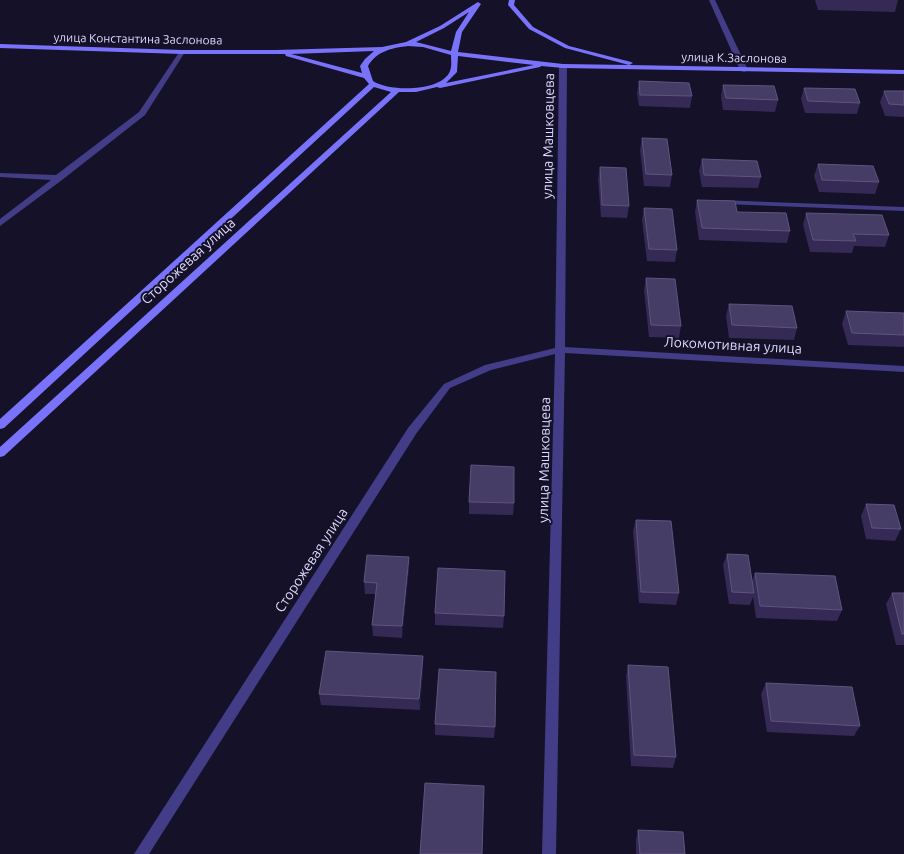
<svg xmlns="http://www.w3.org/2000/svg" width="904" height="854" viewBox="0 0 904 854" font-family="Ubuntu,sans-serif">
<rect width="100%" height="100%" fill="#151128"/>
<g fill="none" stroke-linecap="round" stroke-linejoin="round">
<g fill="#423d86" fill-rule="evenodd">
<path d="M 709,0 L 715,0 L 748,70 L 744,72 L 740,70 Z"/>
<path d="M 719,200 L 904,207 L 904,211 L 722,204 L 718,202 Z"/>
</g>
<g fill="#423d86" fill-rule="evenodd">
<path d="M 182,50 L 185,52 L 145,115 L 62,180 L 0,226 L 0,219 L 51,180 L 0,177 L 0,173 L 56,175 L 139,112 L 180,51 Z"/>
<path d="M 563,64 L 567,66 L 565,347 L 904,366 L 904,372 L 565,353 L 556,854 L 542,854 L 555,354 L 491,370 L 450,388 L 416,434 L 149,854 L 134,854 L 408,428 L 444,384 L 485,365 L 555,348 L 559,66 Z"/>
</g>
<path fill="#7973fb" fill-rule="evenodd" d="M 509,0 L 515,0 L 514,5 L 533,27 L 569,46 L 631,62 L 633,63 L 629,65 L 904,70 L 904,74 L 563,68 L 541,66 L 540,67 L 440,88 L 437,87 L 416,92 L 399,92 L 4,456 L 0,457 L 0,447 L 391,92 L 374,87 L 4,428 L 0,429 L 0,419 L 369,84 L 364,78 L 286,56 L 285,54 L 182,54 L 0,48 L 0,44 L 182,50 L 276,50 L 382,47 L 406,42 L 440,26 L 478,2 L 481,4 L 462,32 L 458,52 L 563,64 L 629,65 L 565,48 L 529,29 L 508,5 ZM 469,12 L 456,32 L 451,51 L 416,42 L 444,28 ZM 408,46 L 423,47 L 451,55 C 451,60 452,66 450,71 C 442,92 389,92 373,81 L 368,66 C 377,51 392,48 408,46 ZM 374,51 L 365,59 L 360,66 L 362,73 L 291,54 ZM 458,56 L 534,65 L 446,83 L 457,72 Z"/>
</g>
<g fill="#342a55">
<path d="M 815,0 L 898,0 L 895,12 L 818,10 Z"/>
<path d="M 639,81 L 692,96 L 690,108 L 639,106 L 637,93 Z"/>
<path d="M 723,85 L 778,100 L 775,112 L 723,110 L 721,96 Z"/>
<path d="M 804,88 L 860,103 L 857,114 L 805,113 L 801,99 Z"/>
<path d="M 884,91 L 904,91 L 904,117 L 885,116 L 880,102 Z"/>
<path d="M 642,138 L 672,175 L 670,187 L 644,186 L 640,150 Z"/>
<path d="M 702,159 L 761,177 L 758,188 L 702,187 L 699,171 Z"/>
<path d="M 818,164 L 879,182 L 875,194 L 819,192 L 814,176 Z"/>
<path d="M 600,167 L 629,206 L 627,218 L 601,217 L 598,179 Z"/>
<path d="M 697,200 L 790,231 L 787,243 L 699,240 L 695,212 Z"/>
<path d="M 644,208 L 677,250 L 675,262 L 647,261 L 642,220 Z"/>
<path d="M 806,213 L 889,235 L 885,247 L 854,246 L 852,253 L 810,252 L 803,225 Z"/>
<path d="M 646,278 L 681,326 L 679,338 L 649,337 L 644,290 Z"/>
<path d="M 729,304 L 797,328 L 794,340 L 729,338 L 726,316 Z"/>
<path d="M 846,311 L 904,313 L 904,347 L 848,345 L 842,324 Z"/>
<path d="M 469,502 L 514,503 L 513,515 L 469,514 Z"/>
<path d="M 866,504 L 901,529 L 895,541 L 866,539 L 861,516 Z"/>
<path d="M 636,520 L 679,593 L 676,605 L 639,603 L 633,531 Z"/>
<path d="M 727,554 L 752,581 L 755,573 L 842,610 L 837,621 L 756,618 L 753,597 L 750,605 L 729,604 L 723,565 Z"/>
<path d="M 409,557 L 409,568 L 402,638 L 373,636 L 372,625 L 376,594 L 365,594 L 364,582 Z"/>
<path d="M 892,593 L 904,593 L 904,645 L 896,645 L 886,604 Z"/>
<path d="M 435,613 L 504,616 L 503,628 L 435,625 Z"/>
<path d="M 423,656 L 423,667 L 420,710 L 321,705 L 319,694 Z"/>
<path d="M 628,665 L 676,757 L 673,768 L 631,766 L 626,676 Z"/>
<path d="M 766,683 L 860,726 L 854,736 L 767,732 L 761,694 Z"/>
<path d="M 435,724 L 495,727 L 494,738 L 435,735 Z"/>
<path d="M 638,830 L 685,854 L 636,854 L 636,840 Z"/>
</g>
<g fill="#20183b">
<path d="M 409,557 L 409,568 L 402,638 L 402,626 Z"/>
<path d="M 423,656 L 423,667 L 420,710 L 419,699 Z"/>
</g>
<g fill="#463d67" stroke="#5e557f">
<path d="M 639,81 L 689,83 L 692,96 L 640,95 Z"/>
<path d="M 723,85 L 774,86 L 778,100 L 726,98 Z"/>
<path d="M 804,88 L 855,89 L 860,103 L 808,101 Z"/>
<path d="M 884,91 L 904,91 L 904,105 L 889,104 Z"/>
<path d="M 642,138 L 667,139 L 672,175 L 646,174 Z"/>
<path d="M 702,159 L 757,161 L 761,177 L 704,175 Z"/>
<path d="M 818,164 L 873,166 L 879,182 L 822,180 Z"/>
<path d="M 600,167 L 626,168 L 629,206 L 602,205 Z"/>
<path d="M 697,200 L 735,201 L 737,212 L 786,213 L 790,231 L 702,228 Z"/>
<path d="M 644,208 L 672,209 L 677,250 L 649,249 Z"/>
<path d="M 806,213 L 882,215 L 889,235 L 853,234 L 856,241 L 813,240 Z"/>
<path d="M 646,278 L 675,279 L 681,326 L 651,325 Z"/>
<path d="M 729,304 L 792,306 L 797,328 L 732,325 Z"/>
<path d="M 846,311 L 904,313 L 904,335 L 852,333 Z"/>
<path d="M 471,465 L 514,467 L 514,503 L 469,502 Z"/>
<path d="M 866,504 L 894,505 L 901,529 L 872,528 Z"/>
<path d="M 636,520 L 671,521 L 679,593 L 641,592 Z"/>
<path d="M 727,554 L 748,555 L 754,593 L 732,592 Z"/>
<path d="M 367,555 L 409,557 L 402,626 L 372,625 L 377,583 L 364,582 Z"/>
<path d="M 438,568 L 505,571 L 504,616 L 435,613 Z"/>
<path d="M 755,573 L 835,576 L 842,610 L 760,606 Z"/>
<path d="M 892,593 L 904,593 L 904,634 L 902,634 Z"/>
<path d="M 326,651 L 423,656 L 419,699 L 319,694 Z"/>
<path d="M 628,665 L 668,667 L 676,757 L 634,755 Z"/>
<path d="M 439,669 L 496,672 L 495,727 L 435,724 Z"/>
<path d="M 766,683 L 852,687 L 860,726 L 771,721 Z"/>
<path d="M 425,783 L 484,786 L 482,854 L 420,854 Z"/>
<path d="M 638,830 L 683,832 L 685,854 L 640,854 Z"/>
</g>
<g text-anchor="middle" stroke-width="4" stroke-linejoin="round" paint-order="stroke">
<g font-size="12" fill="#ded9fe" stroke="#151128">
<text transform="translate(138 39) rotate(1)" y="4">улица Константина Заслонова</text>
<text transform="translate(734 58) rotate(1)" y="4">улица К.Заслонова</text>
</g>
<g font-size="14" fill="#ded9fe" stroke="#151128">
<text transform="translate(548 136) rotate(-89)" y="5">улица Машковцева</text>
<text transform="translate(188 261) rotate(-42)" y="5">Сторожевая улица</text>
<text transform="translate(733 345) rotate(3)" y="5">Локомотивная улица</text>
<text transform="translate(544 460) rotate(-89)" y="5">улица Машковцева</text>
<text transform="translate(311 560) rotate(-57)" y="5">Сторожевая улица</text>
</g>
</g>
</svg>
